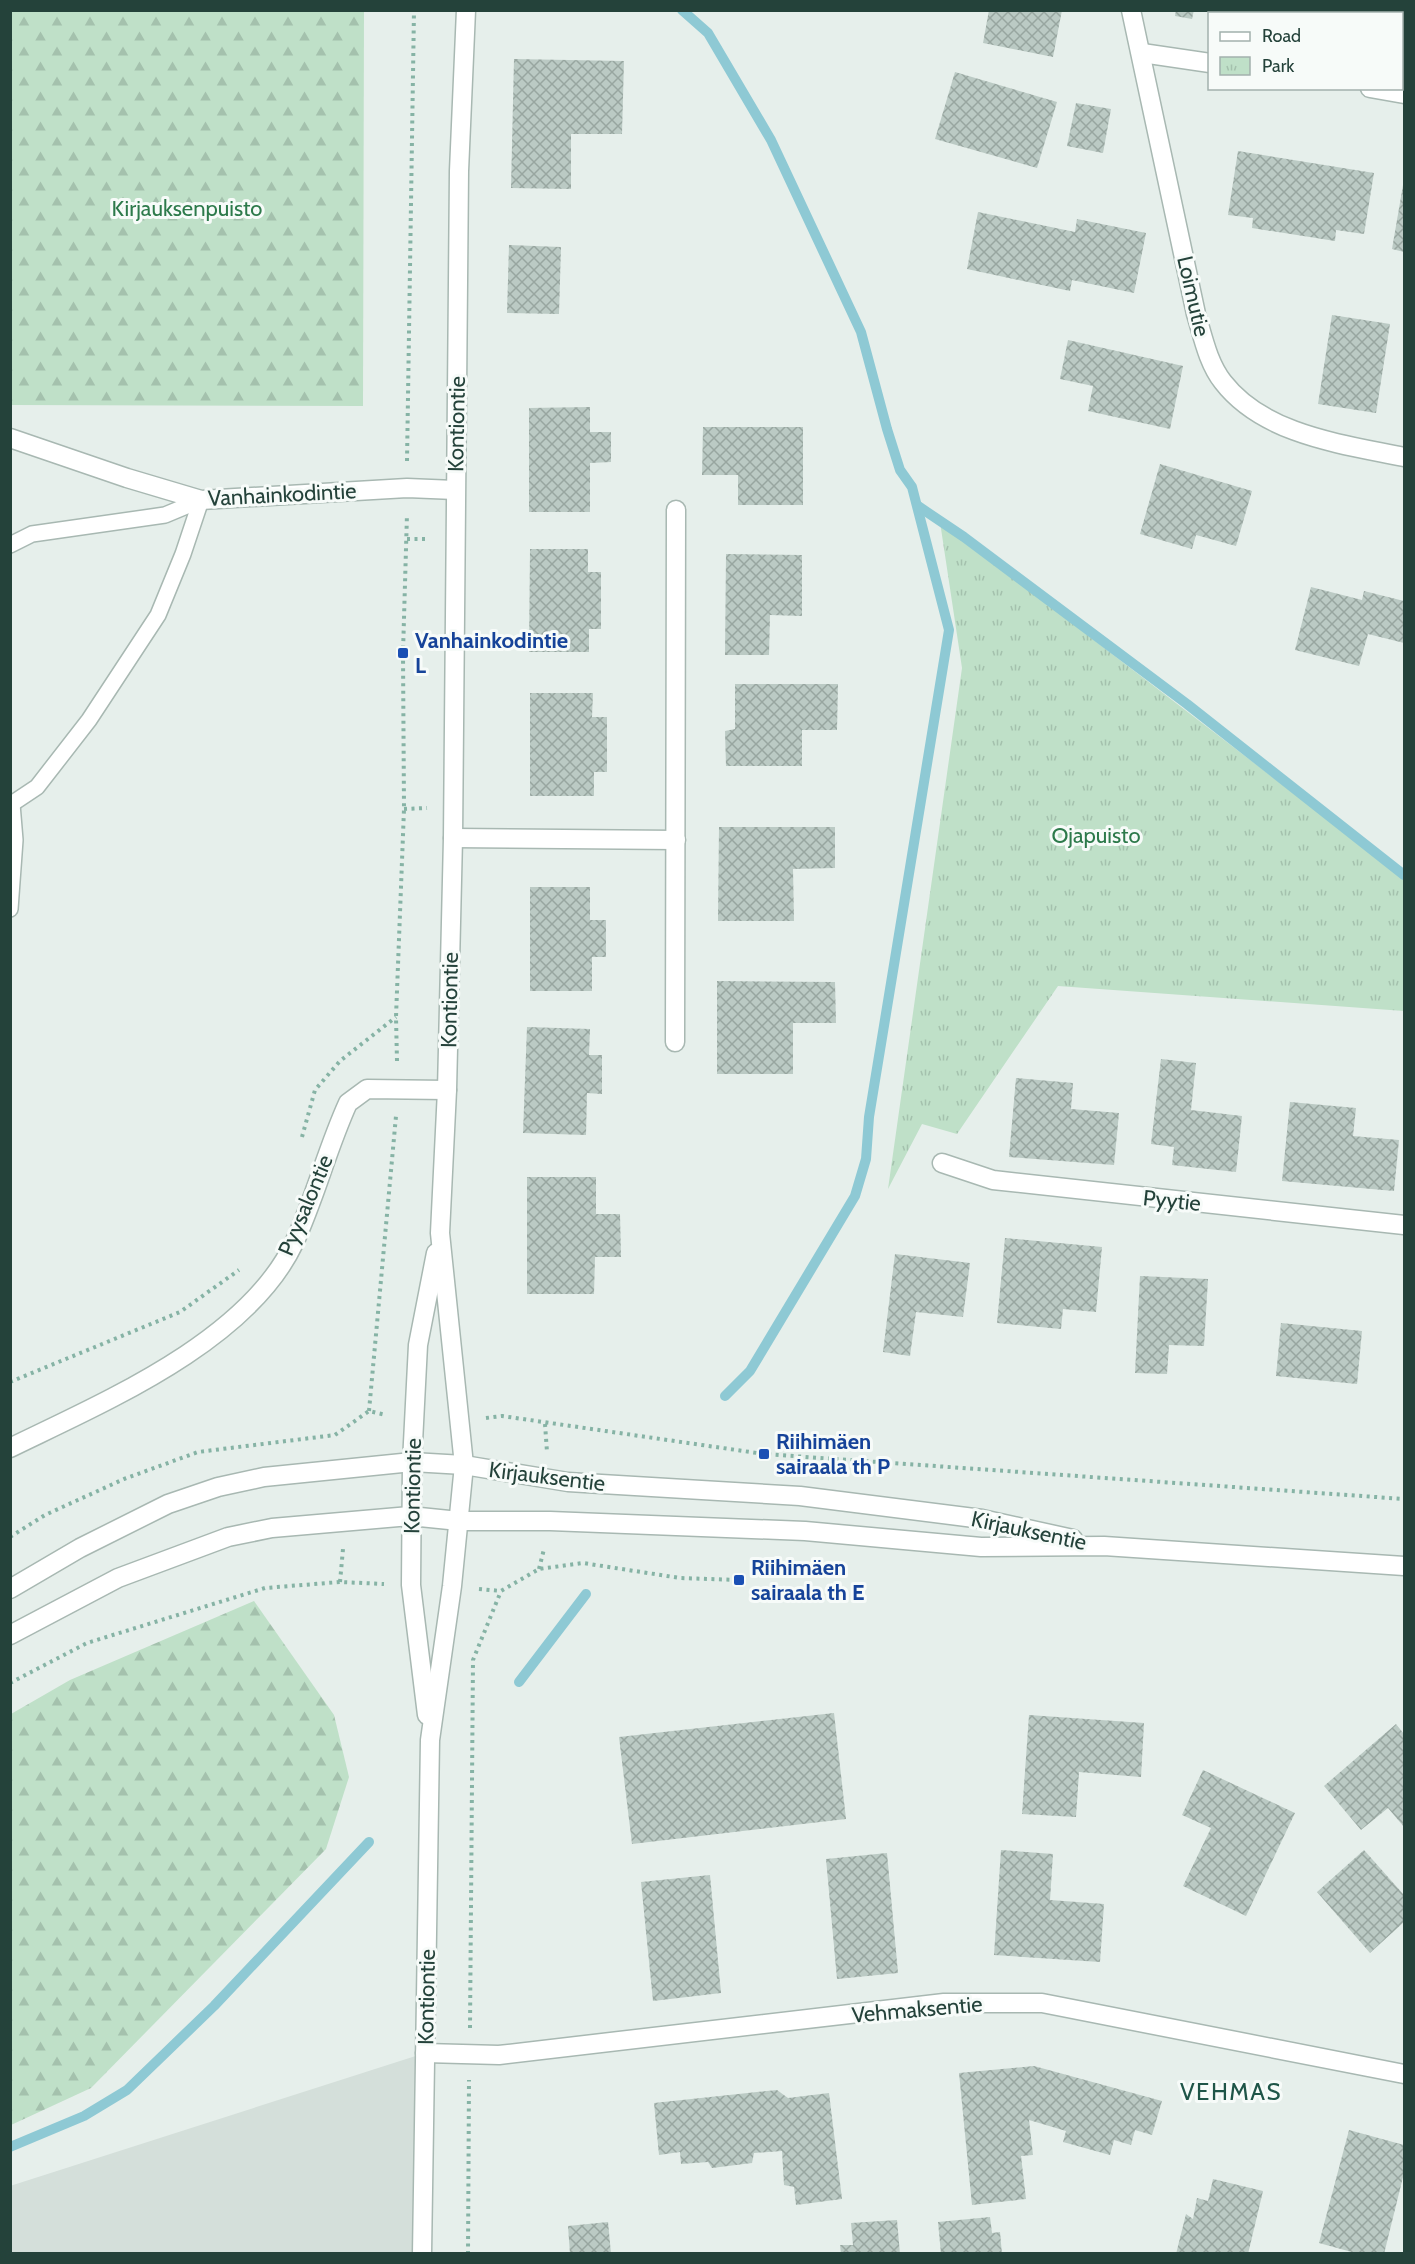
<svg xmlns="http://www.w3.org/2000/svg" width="1415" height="2264" viewBox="0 0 1415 2264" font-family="Cabin,sans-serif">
<defs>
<pattern id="forest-firs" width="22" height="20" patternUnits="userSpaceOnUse" patternTransform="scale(1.5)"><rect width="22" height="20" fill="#bfe0c8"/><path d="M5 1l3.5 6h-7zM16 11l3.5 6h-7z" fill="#a4c1ad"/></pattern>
<pattern id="park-tufts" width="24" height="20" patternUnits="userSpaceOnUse" patternTransform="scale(1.5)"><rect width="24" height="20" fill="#bfe0c8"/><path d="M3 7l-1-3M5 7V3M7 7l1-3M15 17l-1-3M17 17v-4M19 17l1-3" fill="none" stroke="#a4c1ad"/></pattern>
<pattern id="building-cross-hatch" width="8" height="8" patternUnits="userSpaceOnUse" patternTransform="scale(1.5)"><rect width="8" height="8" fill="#bbcac4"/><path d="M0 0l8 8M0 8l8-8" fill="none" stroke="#98a6a0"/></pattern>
</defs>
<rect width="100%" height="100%" fill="#e6efeb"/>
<path fill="#d4dfda" d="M 425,2053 L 422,2253 L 11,2253 L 10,2186 Z"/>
<g fill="url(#forest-firs)">
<path d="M 11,10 L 364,11 L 363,406 L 11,405 Z"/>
<path d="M 254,1601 L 334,1715 L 349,1777 L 326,1849 L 91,2088 L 11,2125 L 11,1714 L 70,1680 Z"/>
</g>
<path fill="url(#park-tufts)" d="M 940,522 L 1404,878 L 1404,1011 L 1058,986 L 957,1134 L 922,1124 L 888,1189 L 962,668 Z"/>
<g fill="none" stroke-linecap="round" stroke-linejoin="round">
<g stroke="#8ec9d4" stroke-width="10">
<path d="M 682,10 L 708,33 L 771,140 L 861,332 L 887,429 L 900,470 L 912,487 L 949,630 L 869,1117 L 866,1159 L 855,1196 L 750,1371 L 725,1396"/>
<path d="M 918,506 L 964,537 L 1187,704 L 1404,875"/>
<path d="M 519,1682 L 586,1594"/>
<path d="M 10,2147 L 84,2116 L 127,2090 L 214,2006 L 369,1842"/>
</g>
</g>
<g fill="url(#building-cross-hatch)">
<path d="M 989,10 L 1062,10 L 1053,57 L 983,43 Z"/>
<path d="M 1176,10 L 1194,10 L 1192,19 L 1175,16 Z"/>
<path d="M 1250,10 L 1404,10 L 1404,46 L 1402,46 L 1402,14 L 1250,14 Z"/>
<path d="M 514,59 L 624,61 L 622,134 L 571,134 L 571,189 L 511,188 Z"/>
<path d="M 955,72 L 1057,102 L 1037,168 L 935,139 Z"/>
<path d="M 1076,103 L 1111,109 L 1103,153 L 1067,146 Z"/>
<path d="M 1238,151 L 1374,173 L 1364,234 L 1336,230 L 1335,241 L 1252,228 L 1253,218 L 1228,215 Z"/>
<path d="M 1403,185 L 1404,185 L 1404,252 L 1392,249 Z"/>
<path d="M 978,212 L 1075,232 L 1077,219 L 1146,233 L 1134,293 L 1072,280 L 1070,291 L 967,269 Z"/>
<path d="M 509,245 L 561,247 L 559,314 L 507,313 Z"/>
<path d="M 1332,315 L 1390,324 L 1376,413 L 1318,404 Z"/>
<path d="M 1068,340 L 1183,366 L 1170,429 L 1088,411 L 1093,386 L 1060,379 Z"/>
<path d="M 590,407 L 590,432 L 611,432 L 611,462 L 590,463 L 590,512 L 529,512 L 529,408 Z"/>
<path d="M 703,427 L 803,427 L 803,505 L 738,505 L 738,475 L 702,475 Z"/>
<path d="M 1160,464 L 1252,491 L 1236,546 L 1196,535 L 1192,549 L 1140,534 Z"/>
<path d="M 530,549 L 588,549 L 588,572 L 601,572 L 601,629 L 589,629 L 589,652 L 529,652 Z"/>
<path d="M 726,554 L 802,555 L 802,616 L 770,615 L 769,655 L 725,655 Z"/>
<path d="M 1311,587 L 1362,600 L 1364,591 L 1404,601 L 1404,643 L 1368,634 L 1359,666 L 1295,650 Z"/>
<path d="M 735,684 L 838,684 L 837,730 L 802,730 L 802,766 L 726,766 L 725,731 L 735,729 Z"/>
<path d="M 530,693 L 593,693 L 592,717 L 607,717 L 607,772 L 594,772 L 594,796 L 530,796 Z"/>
<path d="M 719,827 L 835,827 L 835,868 L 793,869 L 794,921 L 718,921 Z"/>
<path d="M 530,887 L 590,887 L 590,920 L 606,920 L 606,957 L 592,957 L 592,991 L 530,991 Z"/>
<path d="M 717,981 L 835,982 L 836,1023 L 793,1023 L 793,1074 L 717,1074 Z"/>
<path d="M 527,1027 L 590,1029 L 589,1055 L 602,1055 L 602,1094 L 587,1093 L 586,1135 L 523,1133 Z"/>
<path d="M 1161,1059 L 1196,1063 L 1191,1110 L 1242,1116 L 1236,1172 L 1172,1165 L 1174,1147 L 1151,1144 Z"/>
<path d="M 1016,1078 L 1073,1083 L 1071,1109 L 1119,1113 L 1114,1165 L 1009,1157 Z"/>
<path d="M 1290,1102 L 1356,1108 L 1353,1136 L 1399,1140 L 1394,1191 L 1282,1181 Z"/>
<path d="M 527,1177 L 596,1177 L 596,1214 L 620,1214 L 621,1257 L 595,1257 L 594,1294 L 527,1294 Z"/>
<path d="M 1005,1238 L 1102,1247 L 1096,1312 L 1063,1309 L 1061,1329 L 997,1323 Z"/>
<path d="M 895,1254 L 970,1263 L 963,1317 L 916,1312 L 910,1356 L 883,1352 Z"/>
<path d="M 1140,1276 L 1208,1279 L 1204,1346 L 1169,1345 L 1167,1374 L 1135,1373 Z"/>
<path d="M 1281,1323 L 1362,1331 L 1357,1384 L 1276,1376 Z"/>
<path d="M 834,1713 L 846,1819 L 632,1844 L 619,1737 Z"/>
<path d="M 1029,1715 L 1144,1723 L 1141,1777 L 1079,1772 L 1076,1817 L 1022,1814 Z"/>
<path d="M 1396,1724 L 1404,1734 L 1404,1827 L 1388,1808 L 1361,1830 L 1324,1786 Z"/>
<path d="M 1203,1770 L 1295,1813 L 1246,1916 L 1183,1886 L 1211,1828 L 1182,1815 Z"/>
<path d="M 1001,1850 L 1053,1854 L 1050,1900 L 1104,1904 L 1100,1962 L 994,1955 Z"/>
<path d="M 1364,1850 L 1404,1895 L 1404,1922 L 1370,1953 L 1317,1892 Z"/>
<path d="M 887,1853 L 898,1973 L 837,1979 L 826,1859 Z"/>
<path d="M 710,1875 L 721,1993 L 653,2001 L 641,1882 Z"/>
<path d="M 1034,2066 L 1162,2101 L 1152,2135 L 1135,2130 L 1131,2145 L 1114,2140 L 1110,2155 L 1063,2142 L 1066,2131 L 1029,2120 L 1033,2155 L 1021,2156 L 1026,2199 L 972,2205 L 959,2073 Z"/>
<path d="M 777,2090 L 788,2098 L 829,2093 L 842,2199 L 796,2205 L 794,2187 L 784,2185 L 782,2151 L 754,2153 L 752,2163 L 712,2168 L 708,2162 L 681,2164 L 680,2152 L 659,2155 L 654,2103 Z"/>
<path d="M 1349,2130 L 1404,2145 L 1404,2173 L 1384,2254 L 1359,2254 L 1319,2243 Z"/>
<path d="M 1213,2179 L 1263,2191 L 1248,2254 L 1176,2254 L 1186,2214 L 1193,2219 L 1197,2198 L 1208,2201 Z"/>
<path d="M 990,2217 L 992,2233 L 1000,2232 L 1002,2254 L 941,2254 L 938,2222 Z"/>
<path d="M 897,2220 L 900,2254 L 841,2254 L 840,2245 L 853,2245 L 851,2223 Z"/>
<path d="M 608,2222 L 611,2254 L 570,2254 L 568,2226 Z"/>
</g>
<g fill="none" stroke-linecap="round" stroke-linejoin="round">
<defs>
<g id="service">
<path d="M 10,545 L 32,534 L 165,515 L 201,500"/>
<path d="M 10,805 L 37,787 L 89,720 L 158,615 L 183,554 L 201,500"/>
<path d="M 10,909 L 15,840 L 12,804"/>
</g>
<g id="minor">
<path d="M 1131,10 L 1196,314 C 1203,337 1208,363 1223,382 C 1264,435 1342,444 1404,457"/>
<path d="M 1142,53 L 1210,63"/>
<path d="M 1370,88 L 1404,94"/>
<path d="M 10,438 L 127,478 L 201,500 L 407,488 L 455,490"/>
<path d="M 453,838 L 676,840"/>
<path d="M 675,1042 L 676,510"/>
<path d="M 942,1163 L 993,1180 L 1404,1225"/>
<path d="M 10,1448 C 104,1402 247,1342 294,1243 C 315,1198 327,1149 348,1103 L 367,1089 L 447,1090"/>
<path d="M 412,1462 L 411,1585 L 427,1715"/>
<path d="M 425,2053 L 499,2055 L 944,2003 L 1042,2003 L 1404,2074"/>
<path d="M 422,2254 L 430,1740 L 452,1586 L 464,1465"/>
</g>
<g id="tertiary">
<path d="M 412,1462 L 418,1345 L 436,1253"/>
<path d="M 464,1465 L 440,1233 L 447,1090 L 453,838 L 459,171 L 466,10"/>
<path d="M 10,1589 L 80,1548 L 168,1504 L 218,1487 L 264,1477 L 412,1462 L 464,1465 L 568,1482 L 800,1496 L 982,1519 L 1073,1539"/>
<path d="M 10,1635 L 118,1578 L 228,1537 L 272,1528 L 410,1516 L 459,1521 L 550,1521 L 805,1531 L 981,1547 L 1104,1546 L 1404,1566"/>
</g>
</defs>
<use href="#service" stroke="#a8b8b2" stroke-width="18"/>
<use href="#minor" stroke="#a8b8b2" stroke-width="21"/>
<use href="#tertiary" stroke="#a8b8b2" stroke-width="21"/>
<g stroke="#86b3a5" stroke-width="4" stroke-dasharray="3 4.5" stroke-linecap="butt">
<path d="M 407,461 L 414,10"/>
<path d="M 407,539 L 428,539"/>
<path d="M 404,809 L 427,808"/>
<path d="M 397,1061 L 396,1017 L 404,809 L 403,653 L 407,514"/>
<path d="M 302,1137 L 315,1090 L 340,1061 L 396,1017"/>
<path d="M 10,1382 L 180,1312 L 239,1270"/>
<path d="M 369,1411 L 396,1116"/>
<path d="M 486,1418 L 502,1416 L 764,1454 L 1404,1499"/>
<path d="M 545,1424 L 547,1452"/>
<path d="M 10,1537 L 45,1515 L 124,1479 L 198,1452 L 335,1435 L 369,1411 L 386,1415"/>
<path d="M 539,1569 L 544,1549"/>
<path d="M 340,1582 L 343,1549"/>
<path d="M 479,1589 L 501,1591 L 539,1569 L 583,1563 L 680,1578 L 739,1580"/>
<path d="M 10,1683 L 87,1643 L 265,1588 L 340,1582 L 384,1584"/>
<path d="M 470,2028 L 473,1660 L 501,1591"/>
<path d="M 468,2254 L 469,2080"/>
</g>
<use href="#service" stroke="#fff" stroke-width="15"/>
<use href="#minor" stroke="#fff" stroke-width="18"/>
<use href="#tertiary" stroke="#fff" stroke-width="18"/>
</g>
<g fill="#1a4fb4" stroke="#f7fbf9" stroke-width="2">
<rect x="397" y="647" width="12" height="12" rx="3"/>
<rect x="758" y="1448" width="12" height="12" rx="3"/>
<rect x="733" y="1574" width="12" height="12" rx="3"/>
</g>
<g text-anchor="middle" stroke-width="6" stroke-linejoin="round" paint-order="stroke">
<g font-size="22" fill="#2d7a4b" stroke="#f7fbf9">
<text x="187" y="216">Kirjauksenpuisto</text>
<text x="1096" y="843">Ojapuisto</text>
</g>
<g font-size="22" fill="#24423a" stroke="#f7fbf9">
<text transform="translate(1194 296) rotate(77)" y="8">Loimutie</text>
<text transform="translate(456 424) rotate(-89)" y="8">Kontiontie</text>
<text transform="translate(282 494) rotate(-3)" y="8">Vanhainkodintie</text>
<text transform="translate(449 1000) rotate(-89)" y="8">Kontiontie</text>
<text transform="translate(1172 1200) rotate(6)" y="8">Pyytie</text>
<text transform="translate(305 1205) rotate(-67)" y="8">Pyysalontie</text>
<text transform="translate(547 1476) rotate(7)" y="8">Kirjauksentie</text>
<text transform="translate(412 1486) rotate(-89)" y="8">Kontiontie</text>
<text transform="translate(1029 1530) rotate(12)" y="8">Kirjauksentie</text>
<text transform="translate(426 1997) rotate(-89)" y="8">Kontiontie</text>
<text transform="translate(917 2009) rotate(-5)" y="8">Vehmaksentie</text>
</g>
<g font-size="22" font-weight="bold" fill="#164399" stroke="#f7fbf9" text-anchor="start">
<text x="415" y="648">Vanhainkodintie<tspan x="415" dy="25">L</tspan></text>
<text x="776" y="1449">Riihimäen<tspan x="776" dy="25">sairaala th P</tspan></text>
<text x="751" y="1575">Riihimäen<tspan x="751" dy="25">sairaala th E</tspan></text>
</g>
<g font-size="24" letter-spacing="1.5" fill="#1f5548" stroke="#f7fbf9">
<text x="1231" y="2100">VEHMAS</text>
</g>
</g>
<rect width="1415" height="2264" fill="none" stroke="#24423a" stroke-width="24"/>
<rect x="1208" y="12" width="195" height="78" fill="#f7fbf9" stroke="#a3b1ad" stroke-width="1.5"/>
<rect x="1220" y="32" width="30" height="9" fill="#ffffff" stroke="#a3b1ad" stroke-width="1.5"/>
<text x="1262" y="42" font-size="18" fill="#24423a">Road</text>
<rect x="1220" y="57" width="30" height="18" fill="url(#park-tufts)" stroke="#a3b1ad" stroke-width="1.5"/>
<text x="1262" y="72" font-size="18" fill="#24423a">Park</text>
</svg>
